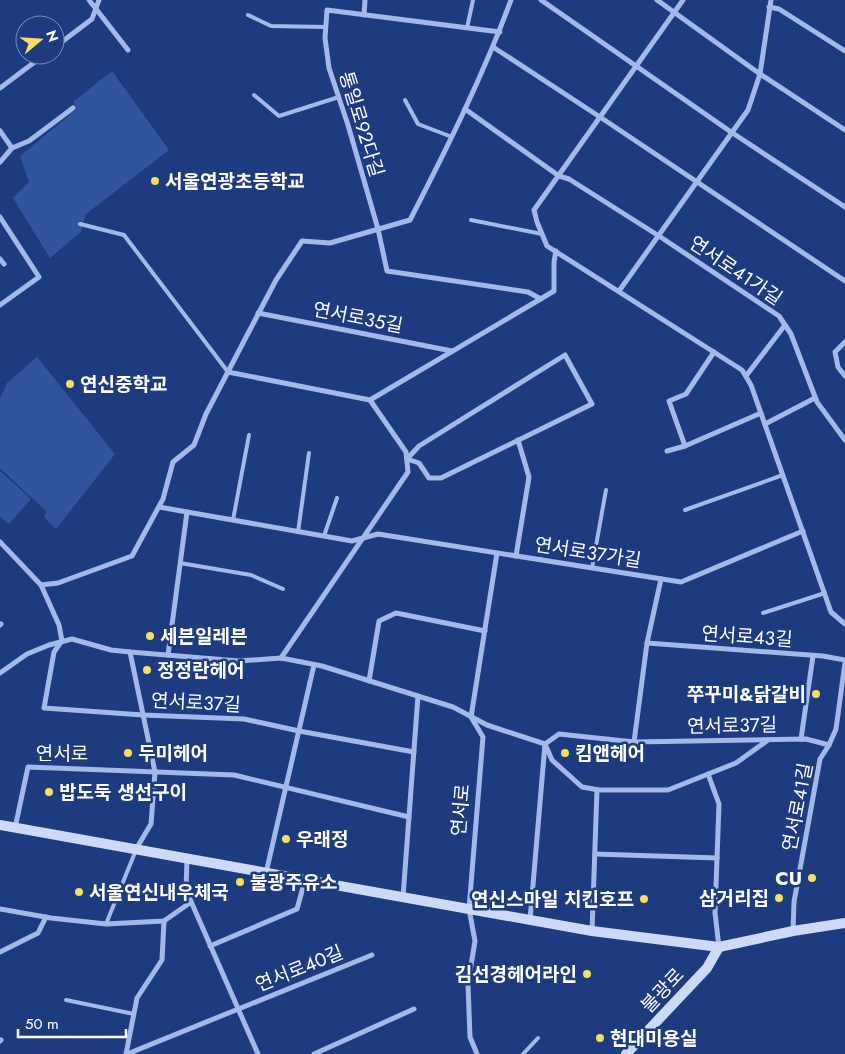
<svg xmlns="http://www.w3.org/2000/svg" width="845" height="1054" viewBox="0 0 845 1054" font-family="Jost,'Noto Sans KR',sans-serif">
<rect width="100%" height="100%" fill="#1d3c80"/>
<g fill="#31549f">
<path d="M 112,71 L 169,150 L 86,214 L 81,232 L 50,258 L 13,198 L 29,182 L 20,156 L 77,109 L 73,102 Z"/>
<path d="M 37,357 L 115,454 L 56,529 L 44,517 L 47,512 L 0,468 L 0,399 L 7,383 Z"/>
<path d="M 0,471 L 31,499 L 9,524 L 0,516 Z"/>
</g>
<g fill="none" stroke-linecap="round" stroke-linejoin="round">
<g stroke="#a2b9e9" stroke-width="4">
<path d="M 248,15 L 271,26 L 325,27"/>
<path d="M 467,28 L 473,0"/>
<path d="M 254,95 L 279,116 L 339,97"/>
<path d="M 405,100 L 418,124 L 452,137"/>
<path d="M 471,220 L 542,234"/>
<path d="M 80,224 L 124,235 L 228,372"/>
<path d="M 685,510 L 783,475"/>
<path d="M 233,520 L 249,435"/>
<path d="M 298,532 L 309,453"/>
<path d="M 324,536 L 337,498"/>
<path d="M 180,563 L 251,575 L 283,589"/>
<path d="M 592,568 L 606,490"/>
<path d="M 763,613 L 825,593"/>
<path d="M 106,924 L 136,850"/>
<path d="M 66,1000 L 134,1014"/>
<path d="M 523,1054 L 538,1038"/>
</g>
<g stroke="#a2b9e9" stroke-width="5">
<path d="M 89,0 L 128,50"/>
<path d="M 541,0 L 731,132 L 845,207"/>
<path d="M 657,0 L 760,74 L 845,130"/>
<path d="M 683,0 L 534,210 L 537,222 L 547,246 L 742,370 L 751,385 L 831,612 L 845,624"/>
<path d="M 769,7 L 779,9 L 845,51"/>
<path d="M 364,15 L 365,0"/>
<path d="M 500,32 L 327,10 L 325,38 L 329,68 L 348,125 L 378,229 L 387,271 L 528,292 L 541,299"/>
<path d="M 55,47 L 92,19 L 99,0"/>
<path d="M 493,47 L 600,117 L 845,281"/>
<path d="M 0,88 L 44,55"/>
<path d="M 465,109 L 559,176 L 569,179 L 659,236 L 779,316 L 791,334 L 817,402 L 845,440"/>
<path d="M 0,131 L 12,148"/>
<path d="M 0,162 L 12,148 L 29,141 L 73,108"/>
<path d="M 0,217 L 39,277 L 0,305"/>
<path d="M 0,259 L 4,264"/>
<path d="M 619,291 L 748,110 L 760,74 L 771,0"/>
<path d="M 258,313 L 452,351"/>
<path d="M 845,342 L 835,352 L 838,367 L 845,376"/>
<path d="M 565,355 L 592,404 L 441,478 L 429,478 L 419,463 L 407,459 L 419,446 Z"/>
<path d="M 228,372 L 370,400"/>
<path d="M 746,376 L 785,325"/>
<path d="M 370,400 L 554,291 L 554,262 L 556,251"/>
<path d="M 765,424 L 815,398"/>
<path d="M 685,446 L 669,401 L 686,394 L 714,352"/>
<path d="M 667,451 L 685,446 L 761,413"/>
<path d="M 159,507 L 352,541 L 378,534 L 681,582 L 803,531"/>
<path d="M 0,542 L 41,585 L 59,625 L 62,641"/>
<path d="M 516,556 L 529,477 L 518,440"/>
<path d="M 41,585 L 58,583 L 132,556 L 163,499 L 173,462 L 194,445 L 206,414 L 243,343 L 276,280 L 302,241 L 330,243 L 410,220 C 447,148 483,76 511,0"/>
<path d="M 0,625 L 1,624"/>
<path d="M 61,642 L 54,652 L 44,708 L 143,715 L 244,719 L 299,731 L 414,752"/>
<path d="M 647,643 L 823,656 L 845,660"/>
<path d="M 130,652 L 155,772 L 151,824 L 136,849"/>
<path d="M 168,655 L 187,512"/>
<path d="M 281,658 L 408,472 L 406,452 L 370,400"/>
<path d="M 0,673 L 27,654 L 49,645 L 72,639 L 111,650 L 130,652 L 239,661 L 281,658 L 322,666 L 453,707 L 487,725 L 545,744 L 552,760 L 582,787 L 599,790 L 668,790 L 736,763 L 768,740"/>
<path d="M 369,681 L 379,621 L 396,613 L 485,631"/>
<path d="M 801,739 L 813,656"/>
<path d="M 634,742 L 647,643 L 661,579"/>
<path d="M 708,774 L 719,804 L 715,913 L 719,947"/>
<path d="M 15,828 L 28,767 L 234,775 L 409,817"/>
<path d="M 595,854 L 717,858"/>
<path d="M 187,859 L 186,890 L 258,1054"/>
<path d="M 266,873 L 314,665"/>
<path d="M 403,897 L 418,696"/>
<path d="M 0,909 L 51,918 L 106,924 L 164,921 L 191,902"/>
<path d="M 530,920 L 545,744 L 559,734 L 634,742 L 806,739 L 829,745"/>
<path d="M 592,931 L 597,790"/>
<path d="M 793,931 L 794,902 L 820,759 L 829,745 L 836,729 L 845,663"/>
<path d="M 210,946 L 297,909 L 305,880"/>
<path d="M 0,952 L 38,933 L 46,917"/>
<path d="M 0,1041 L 1,1040"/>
<path d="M 126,1054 L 137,998 L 162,960 L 164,921"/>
<path d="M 127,1054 L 372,955"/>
<path d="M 314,1054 L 414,1009"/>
<path d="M 477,1054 L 470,1037 L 468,984 L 475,941 L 469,909 L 483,737 L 471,717 L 497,553"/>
</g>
<g stroke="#cddaf7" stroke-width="10">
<path d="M 0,825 L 592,931 L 719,947 L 793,931 L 845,923"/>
<path d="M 626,1054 L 707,968 L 719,947"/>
</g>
</g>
<g fill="#f8df61" stroke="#1d3c80" stroke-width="2">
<circle cx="155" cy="181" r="5"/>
<circle cx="70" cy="384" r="5"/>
<circle cx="150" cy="636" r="5"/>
<circle cx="147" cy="670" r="5"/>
<circle cx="816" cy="694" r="5"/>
<circle cx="128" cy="753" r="5"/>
<circle cx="565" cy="753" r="5"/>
<circle cx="49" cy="792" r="5"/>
<circle cx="286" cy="839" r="5"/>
<circle cx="812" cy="878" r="5"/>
<circle cx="240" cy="882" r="5"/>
<circle cx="79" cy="892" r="5"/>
<circle cx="779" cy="898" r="5"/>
<circle cx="644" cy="899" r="5"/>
<circle cx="587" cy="974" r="5"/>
<circle cx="600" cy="1038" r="5"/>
</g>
<g text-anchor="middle" stroke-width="5" stroke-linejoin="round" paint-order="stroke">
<g font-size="19" fill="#fff" stroke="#1d3c80">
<text transform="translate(362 124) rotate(73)" y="7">통일로92다길</text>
<text transform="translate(736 270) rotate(34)" y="7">연서로41가길</text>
<text transform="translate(358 317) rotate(11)" y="7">연서로35길</text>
<text transform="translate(588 552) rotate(9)" y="7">연서로37가길</text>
<text transform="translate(747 636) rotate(4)" y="7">연서로43길</text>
<text transform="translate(196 702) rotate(3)" y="7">연서로37길</text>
<text transform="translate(732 725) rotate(-1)" y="7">연서로37길</text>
<text x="62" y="760">연서로</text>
<text transform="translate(797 807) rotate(-79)" y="7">연서로41길</text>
<text transform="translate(460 810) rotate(-85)" y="7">연서로</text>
<text transform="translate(299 968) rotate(-22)" y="7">연서로40길</text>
<text transform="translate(662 990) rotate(-47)" y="7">불광로</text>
</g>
<g font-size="19" font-weight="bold" fill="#fff" stroke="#1d3c80" text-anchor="start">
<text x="165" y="188">서울연광초등학교</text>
<text x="80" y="391">연신중학교</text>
<text x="160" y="643">세븐일레븐</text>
<text x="157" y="677">정정란헤어</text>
<text x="806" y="701" text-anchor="end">쭈꾸미&amp;닭갈비</text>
<text x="138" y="760">두미헤어</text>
<text x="575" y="760">킴앤헤어</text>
<text x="59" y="799">밥도둑 생선구이</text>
<text x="296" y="846">우래정</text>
<text x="802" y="885" text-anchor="end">CU</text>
<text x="250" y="889">불광주유소</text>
<text x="89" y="899">서울연신내우체국</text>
<text x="769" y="905" text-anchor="end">삼거리집</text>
<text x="634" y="906" text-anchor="end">연신스마일 치킨호프</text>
<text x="577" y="981" text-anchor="end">김선경헤어라인</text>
<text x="610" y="1045">현대미용실</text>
</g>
</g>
<g transform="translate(40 40) rotate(72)"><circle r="24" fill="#1d3c80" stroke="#778ab3"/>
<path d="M0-4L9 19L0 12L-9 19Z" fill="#f8df61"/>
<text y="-8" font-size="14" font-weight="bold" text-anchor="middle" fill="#ffffff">N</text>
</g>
<path d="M18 1029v8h108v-8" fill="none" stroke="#ffffff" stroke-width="2.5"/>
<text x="25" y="1029" font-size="15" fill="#ffffff" stroke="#1d3c80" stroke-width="4" paint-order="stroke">50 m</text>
</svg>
